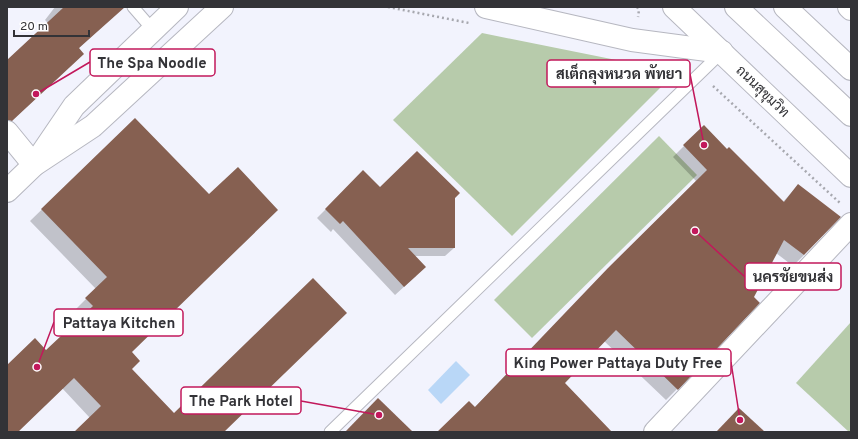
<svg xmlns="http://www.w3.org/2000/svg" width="858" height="439" viewBox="0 0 858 439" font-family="Overpass,Sarabun,sans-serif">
<rect width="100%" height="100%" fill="#f2f3fd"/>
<g fill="#b7cbab">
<path d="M 482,33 L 676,72 L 512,236 L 393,120 Z"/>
<path d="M 659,136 L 697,175 L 532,338 L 494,300 Z"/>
<path d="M 851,322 L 851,432 L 849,432 L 796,383 Z"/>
</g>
<path fill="#b9d7f7" d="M 456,361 L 470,375 L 441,404 L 428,390 Z"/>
<g fill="#0003">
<path d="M 55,7 L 123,7 L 78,49 L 83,54 L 7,125 L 7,61 L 48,23 L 45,20 Z"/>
<path d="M 135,119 L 131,369 L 174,414 L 223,432 L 75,432 L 90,418 L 62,388 L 17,432 L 7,432 L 7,366 L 46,351 L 82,318 L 75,310 L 96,289 L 30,221 Z"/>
<path d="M 704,126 L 727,150 L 783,202 L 798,185 L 804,255 L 793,266 L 776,253 L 677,389 L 666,400 L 604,341 L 564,383 L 611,432 L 439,432 L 474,408 L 696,181 L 673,157 Z"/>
<path d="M 363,172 L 380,189 L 454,198 L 454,248 L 445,256 L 414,256 L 416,276 L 395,295 L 333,229 L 331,232 L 317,218 Z"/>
</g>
<g fill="#866051">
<path d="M 64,7 L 125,7 L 79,48 L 84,54 L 12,121 L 7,120 L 7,60 Z"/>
<path d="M 135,118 L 209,194 L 238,167 L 278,210 L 132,352 L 140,361 L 132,369 L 174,413 L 313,278 L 347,313 L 224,432 L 74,432 L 101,406 L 74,378 L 18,432 L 7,432 L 7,365 L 35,338 L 46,350 L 93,306 L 85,298 L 107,277 L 41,209 Z"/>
<path d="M 704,125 L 727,149 L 729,147 L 784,202 L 798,184 L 841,217 L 804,255 L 784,240 L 754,297 L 760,303 L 678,390 L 616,330 L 565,383 L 612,432 L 437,432 L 469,401 L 475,407 L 608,268 L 707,170 L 683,145 Z"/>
<path d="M 417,151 L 460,193 L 455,198 L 455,248 L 408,248 L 426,267 L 404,287 L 343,221 L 340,224 L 325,209 L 363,170 L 380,187 Z"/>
<path d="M 378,398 L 413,432 L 345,432 Z"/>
<path d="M 739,408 L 765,432 L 716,432 Z"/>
</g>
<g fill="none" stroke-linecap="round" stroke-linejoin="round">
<defs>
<g id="lane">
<path d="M 133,7 L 153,30"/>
<path d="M 330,432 L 722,52"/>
</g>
<g id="street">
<path d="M 7,132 L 34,165"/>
<path d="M 655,432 L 851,224"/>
</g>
<g id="secondary">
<path d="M 40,156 L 74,106 L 177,7"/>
<path d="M 7,191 L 34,165 L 93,126 L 222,7"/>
</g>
<g id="highway">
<path d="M 486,7 L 632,40 L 722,52"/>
<path d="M 674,7 L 851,176"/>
<path d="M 736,7 L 851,115"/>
<path d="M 785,7 L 851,69"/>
<path d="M 849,7 L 851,9"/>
</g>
</defs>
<use href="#lane" stroke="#b6b7c0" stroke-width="13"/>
<use href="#street" stroke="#b6b7c0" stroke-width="24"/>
<use href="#secondary" stroke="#b6b7c0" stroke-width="24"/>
<use href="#highway" stroke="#b6b7c0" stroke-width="24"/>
<g stroke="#a7a8af" stroke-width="2.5" stroke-dasharray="2 3" stroke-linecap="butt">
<path d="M 388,7 L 469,23"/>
<path d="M 637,7 L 639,10 L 638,17"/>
<path d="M 713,86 L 840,203"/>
</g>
<use href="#lane" stroke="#fff" stroke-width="11"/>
<use href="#street" stroke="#fff" stroke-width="22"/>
<use href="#secondary" stroke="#fff" stroke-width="22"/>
<use href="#highway" stroke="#fff" stroke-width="22"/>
</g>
<g text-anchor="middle" stroke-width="4" stroke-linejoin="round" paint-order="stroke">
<g font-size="14" fill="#333337" stroke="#fff">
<text transform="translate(763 91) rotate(44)" y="5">ถนนสุขุมวิท</text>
</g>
</g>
<path fill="none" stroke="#c2185b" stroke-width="1.5" d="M36 94L90 62M704 145L690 74M695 231L745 277M37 367L54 322M740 420L731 362M379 415L301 401"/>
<g fill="#c2185b" stroke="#fff" stroke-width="1.5">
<circle cx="36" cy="94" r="4"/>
<circle cx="704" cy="145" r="4"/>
<circle cx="695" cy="231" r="4"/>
<circle cx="37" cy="367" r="4"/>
<circle cx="740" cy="420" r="4"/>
<circle cx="379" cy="415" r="4"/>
</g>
<g fill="#fff" stroke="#c2185b" stroke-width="1.5">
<rect x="90" y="49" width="125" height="27" rx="4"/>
<rect x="547" y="60" width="143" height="27" rx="4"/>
<rect x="745" y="263" width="96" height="27" rx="4"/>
<rect x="54" y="309" width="129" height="27" rx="4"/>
<rect x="506" y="349" width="225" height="27" rx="4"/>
<rect x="181" y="387" width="120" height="27" rx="4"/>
</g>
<g font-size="15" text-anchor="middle" font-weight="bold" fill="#333337">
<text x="152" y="68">The Spa Noodle</text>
<text x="619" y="79">สเต็กลุงหนวด พัทยา</text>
<text x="793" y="282">นครชัยขนส่ง</text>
<text x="119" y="328">Pattaya Kitchen</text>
<text x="618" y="368">King Power Pattaya Duty Free</text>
<text x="241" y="406">The Park Hotel</text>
</g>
<rect width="858" height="439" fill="none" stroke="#333337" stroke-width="16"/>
<path d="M14 30v6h75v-6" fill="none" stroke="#333337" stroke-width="2"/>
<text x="20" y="30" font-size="12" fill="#333337" stroke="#ffffff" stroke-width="3" paint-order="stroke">20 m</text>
</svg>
